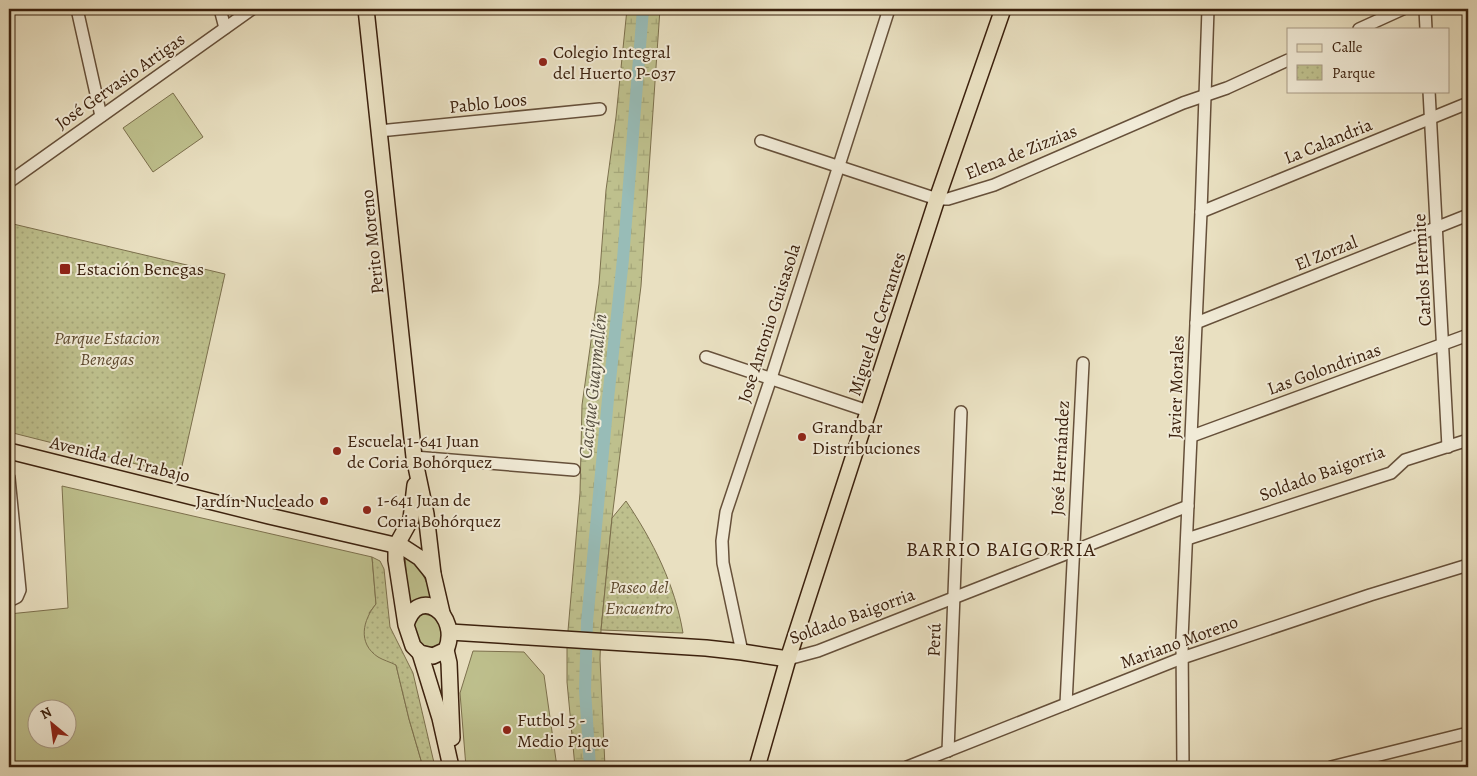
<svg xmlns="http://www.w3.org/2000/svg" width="1477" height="776" viewBox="0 0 1477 776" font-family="Alegreya,serif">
<defs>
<pattern id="wetland-marsh" width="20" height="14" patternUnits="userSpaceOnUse" patternTransform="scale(1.25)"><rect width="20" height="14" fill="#bec08d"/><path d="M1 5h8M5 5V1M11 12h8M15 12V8" fill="none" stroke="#a4a578"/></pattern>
<pattern id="park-dots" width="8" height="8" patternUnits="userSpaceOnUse" patternTransform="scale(1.25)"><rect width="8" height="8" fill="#bec08d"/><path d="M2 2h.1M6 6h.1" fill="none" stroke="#a4a578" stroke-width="1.8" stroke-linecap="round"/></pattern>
</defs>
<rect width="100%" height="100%" fill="#e9e0c1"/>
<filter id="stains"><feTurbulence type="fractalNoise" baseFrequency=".004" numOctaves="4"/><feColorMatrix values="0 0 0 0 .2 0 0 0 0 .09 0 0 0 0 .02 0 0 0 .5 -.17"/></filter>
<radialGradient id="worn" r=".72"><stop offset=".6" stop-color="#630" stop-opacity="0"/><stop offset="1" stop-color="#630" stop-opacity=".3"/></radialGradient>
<g fill="#bec08d" stroke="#7c704d" fill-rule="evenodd">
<path d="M 173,93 L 203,137 L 153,172 L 123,128 Z"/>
<path d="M 62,486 L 372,557 L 376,604 L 369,613 L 396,665 L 409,719 L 423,767 L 9,767 L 9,678 L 11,678 L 9,614 L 68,608 ZM 38,708 L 68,708 L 68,738 L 38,738 Z"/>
<path d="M 405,553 L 418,564 L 435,601 L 408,606 Z"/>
<path d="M 424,614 L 435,617 L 443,629 L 442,642 C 435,648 427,649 420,643 C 416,632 408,619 424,614 Z"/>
<path d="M 473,651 L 524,652 L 544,675 L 557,767 L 466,767 L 460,693 Z"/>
</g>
<path fill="url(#wetland-marsh)" stroke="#7c704d" d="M 627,9 L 660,9 L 641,286 L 612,518 L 601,630 L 600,659 L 605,767 L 575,767 L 567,682 L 567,642 L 580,493 L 582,405 L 599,284 L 606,190 L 616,117 Z"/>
<g fill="url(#park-dots)" stroke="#7c704d">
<path d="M 9,223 L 225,274 L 180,475 L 9,432 Z"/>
<path d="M 626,501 C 653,541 675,585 683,633 L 601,630 L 612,518 Z"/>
<path d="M 372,557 L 380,561 L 384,569 L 390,627 L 413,673 L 435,767 L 423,767 L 409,719 L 396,665 C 390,662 383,660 378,657 C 357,643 363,620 376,604 Z"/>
</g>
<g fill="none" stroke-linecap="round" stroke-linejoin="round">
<path stroke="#98bcb7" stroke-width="12" d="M 590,767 L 585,690 L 587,622 L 608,399 L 623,259 L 643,9"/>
<defs>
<g id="minor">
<path d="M 77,9 L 101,116"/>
<path d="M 220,9 L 225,28"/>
<path d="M 1425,9 L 1426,29"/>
<path d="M 1359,29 L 1403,9"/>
<path d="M 1429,91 L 1448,447"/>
<path d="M 379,131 L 600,109"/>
<path d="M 761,141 L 937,199 L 948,199 L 994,185 L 1183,103 L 1227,88 L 1288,60"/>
<path d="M 9,182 L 252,9"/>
<path d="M 1201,212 L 1468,103"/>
<path d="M 1196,323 L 1468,215"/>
<path d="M 706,357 L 868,411"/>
<path d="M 1192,436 L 1468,335"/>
<path d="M 414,457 L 574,470"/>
<path d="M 9,478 L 20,590 L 17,597 L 9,601"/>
<path d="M 1187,539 L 1391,473 L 1405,460 L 1468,440"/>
<path d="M 742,652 L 723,563 L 722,541 L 726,512 L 771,378 L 889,9"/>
<path d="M 788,659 L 818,651 L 1188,506"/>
<path d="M 1066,704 L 1083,363"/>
<path d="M 948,751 L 961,412"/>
<path d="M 907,767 L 1182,658 L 1370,595 L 1468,565"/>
<path d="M 1183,767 L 1182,639 L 1201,212 L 1208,9"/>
<path d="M 1331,767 L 1468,733"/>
</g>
<g id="major">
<path d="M 366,9 L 414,457 L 426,514 L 433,574 L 442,613"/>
<path d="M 9,451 L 269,516 L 403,547 L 420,558 L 433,574"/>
<path d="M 406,625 C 418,584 461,615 446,650 L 433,656 L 420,653 L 413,646 L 406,625 L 396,560 L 396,546 L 411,519 L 415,485"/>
<path d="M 450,632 L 706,648 L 742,652 L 788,659"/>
<path d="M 446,650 L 449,663 L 452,738"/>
<path d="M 420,653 L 440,718 L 451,767"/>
<path d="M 757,767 L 788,659 L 937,199 L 1003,9"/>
</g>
</defs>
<use href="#minor" stroke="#66503a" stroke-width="14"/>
<use href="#major" stroke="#3b200d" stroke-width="18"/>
<use href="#minor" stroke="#f1ebd7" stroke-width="11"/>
<use href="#major" stroke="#e9e0c1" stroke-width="15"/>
</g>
<g fill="#8f2418" stroke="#f1ebd7" stroke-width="2">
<circle cx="543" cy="62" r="5"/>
<rect x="59" y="263" width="12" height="12" rx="2.5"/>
<circle cx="802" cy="437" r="5"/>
<circle cx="337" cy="451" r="5"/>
<circle cx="324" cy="501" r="5"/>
<circle cx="367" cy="510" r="5"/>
<circle cx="507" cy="730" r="5"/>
</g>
<g text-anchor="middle" stroke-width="4" stroke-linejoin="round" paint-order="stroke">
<g font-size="18" fill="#3b200d" stroke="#f1ebd7" text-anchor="start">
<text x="553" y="58">Colegio Integral<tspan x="553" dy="21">del Huerto P-037</tspan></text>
<text x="76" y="275">Estación Benegas</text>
<text x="812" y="433">Grandbar<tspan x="812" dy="21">Distribuciones</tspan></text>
<text x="347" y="447">Escuela 1-641 Juan<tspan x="347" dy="21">de Coria Bohórquez</tspan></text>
<text x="377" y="506">1-641 Juan de<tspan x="377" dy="21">Coria Bohórquez</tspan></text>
<text x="314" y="507" text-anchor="end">Jardín Nucleado</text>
<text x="517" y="726">Futbol 5 -<tspan x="517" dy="21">Medio Pique</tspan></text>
</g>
<g font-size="18" fill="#3b200d" stroke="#f1ebd7">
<text transform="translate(120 81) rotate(-35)" y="6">José Gervasio Artigas</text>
<text transform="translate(488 103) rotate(-6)" y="6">Pablo Loos</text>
<text transform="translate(1328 141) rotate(-22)" y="6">La Calandria</text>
<text transform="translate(1021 152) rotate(-22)" y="6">Elena de Zizzias</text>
<text transform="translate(372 242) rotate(-96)" y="6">Perito Moreno</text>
<text transform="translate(1326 253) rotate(-22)" y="6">El Zorzal</text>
<text transform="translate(1422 270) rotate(-93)" y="6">Carlos Hermite</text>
<text transform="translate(769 323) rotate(-72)" y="6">Jose Antonio Guisasola</text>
<text transform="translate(877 324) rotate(-72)" y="6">Miguel de Cervantes</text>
<text transform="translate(1324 369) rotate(-20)" y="6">Las Golondrinas</text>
<text transform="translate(1176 387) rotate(-88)" y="6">Javier Morales</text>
<text transform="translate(1060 458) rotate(-87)" y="6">José Hernández</text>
<text transform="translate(120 459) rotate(14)" y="6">Avenida del Trabajo</text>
<text transform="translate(1322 473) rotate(-20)" y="6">Soldado Baigorria</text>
<text transform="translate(852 616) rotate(-20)" y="6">Soldado Baigorria</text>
<text transform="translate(934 640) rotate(-88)" y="6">Perú</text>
<text transform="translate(1179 642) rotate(-20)" y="6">Mariano Moreno</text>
</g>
<g font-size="18" font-style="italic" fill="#5c482d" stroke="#f1ebd7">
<text x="107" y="344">Parque Estacion<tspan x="107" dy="21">Benegas</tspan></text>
<text x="639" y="593">Paseo del<tspan x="639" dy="21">Encuentro</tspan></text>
</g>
<g font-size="19" font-style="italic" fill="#574f40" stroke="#f1ebd7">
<text transform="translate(592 386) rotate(-84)" y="7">Cacique Guaymallén</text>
</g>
<g font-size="20" letter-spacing="1" fill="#3b200d" stroke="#f1ebd7">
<text x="1001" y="556">BARRIO BAIGORRIA</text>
</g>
</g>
<rect width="1477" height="776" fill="none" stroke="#e9e0c1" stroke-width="30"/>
<rect x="10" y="10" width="1457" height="756" fill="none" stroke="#3b200d" stroke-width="2.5"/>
<rect x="15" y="15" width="1447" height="746" fill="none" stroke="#3b200d"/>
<rect x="1287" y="28" width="162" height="65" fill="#f1ebd7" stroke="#a89a86"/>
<rect x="1297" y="44" width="25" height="8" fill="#e9e0c1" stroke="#a89a86"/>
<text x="1332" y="52" font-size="15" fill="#3b200d">Calle</text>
<rect x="1297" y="65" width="25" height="15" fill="url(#park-dots)" stroke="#a89a86"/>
<text x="1332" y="78" font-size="15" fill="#3b200d">Parque</text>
<g transform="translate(52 724) rotate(331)"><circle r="24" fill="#f1ebd7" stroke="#a89a86"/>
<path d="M0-4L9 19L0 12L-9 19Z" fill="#8f2418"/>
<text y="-8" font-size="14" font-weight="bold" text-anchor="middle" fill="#3b200d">N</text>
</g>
<rect width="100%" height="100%" filter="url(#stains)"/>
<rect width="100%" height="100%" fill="url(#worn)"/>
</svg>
